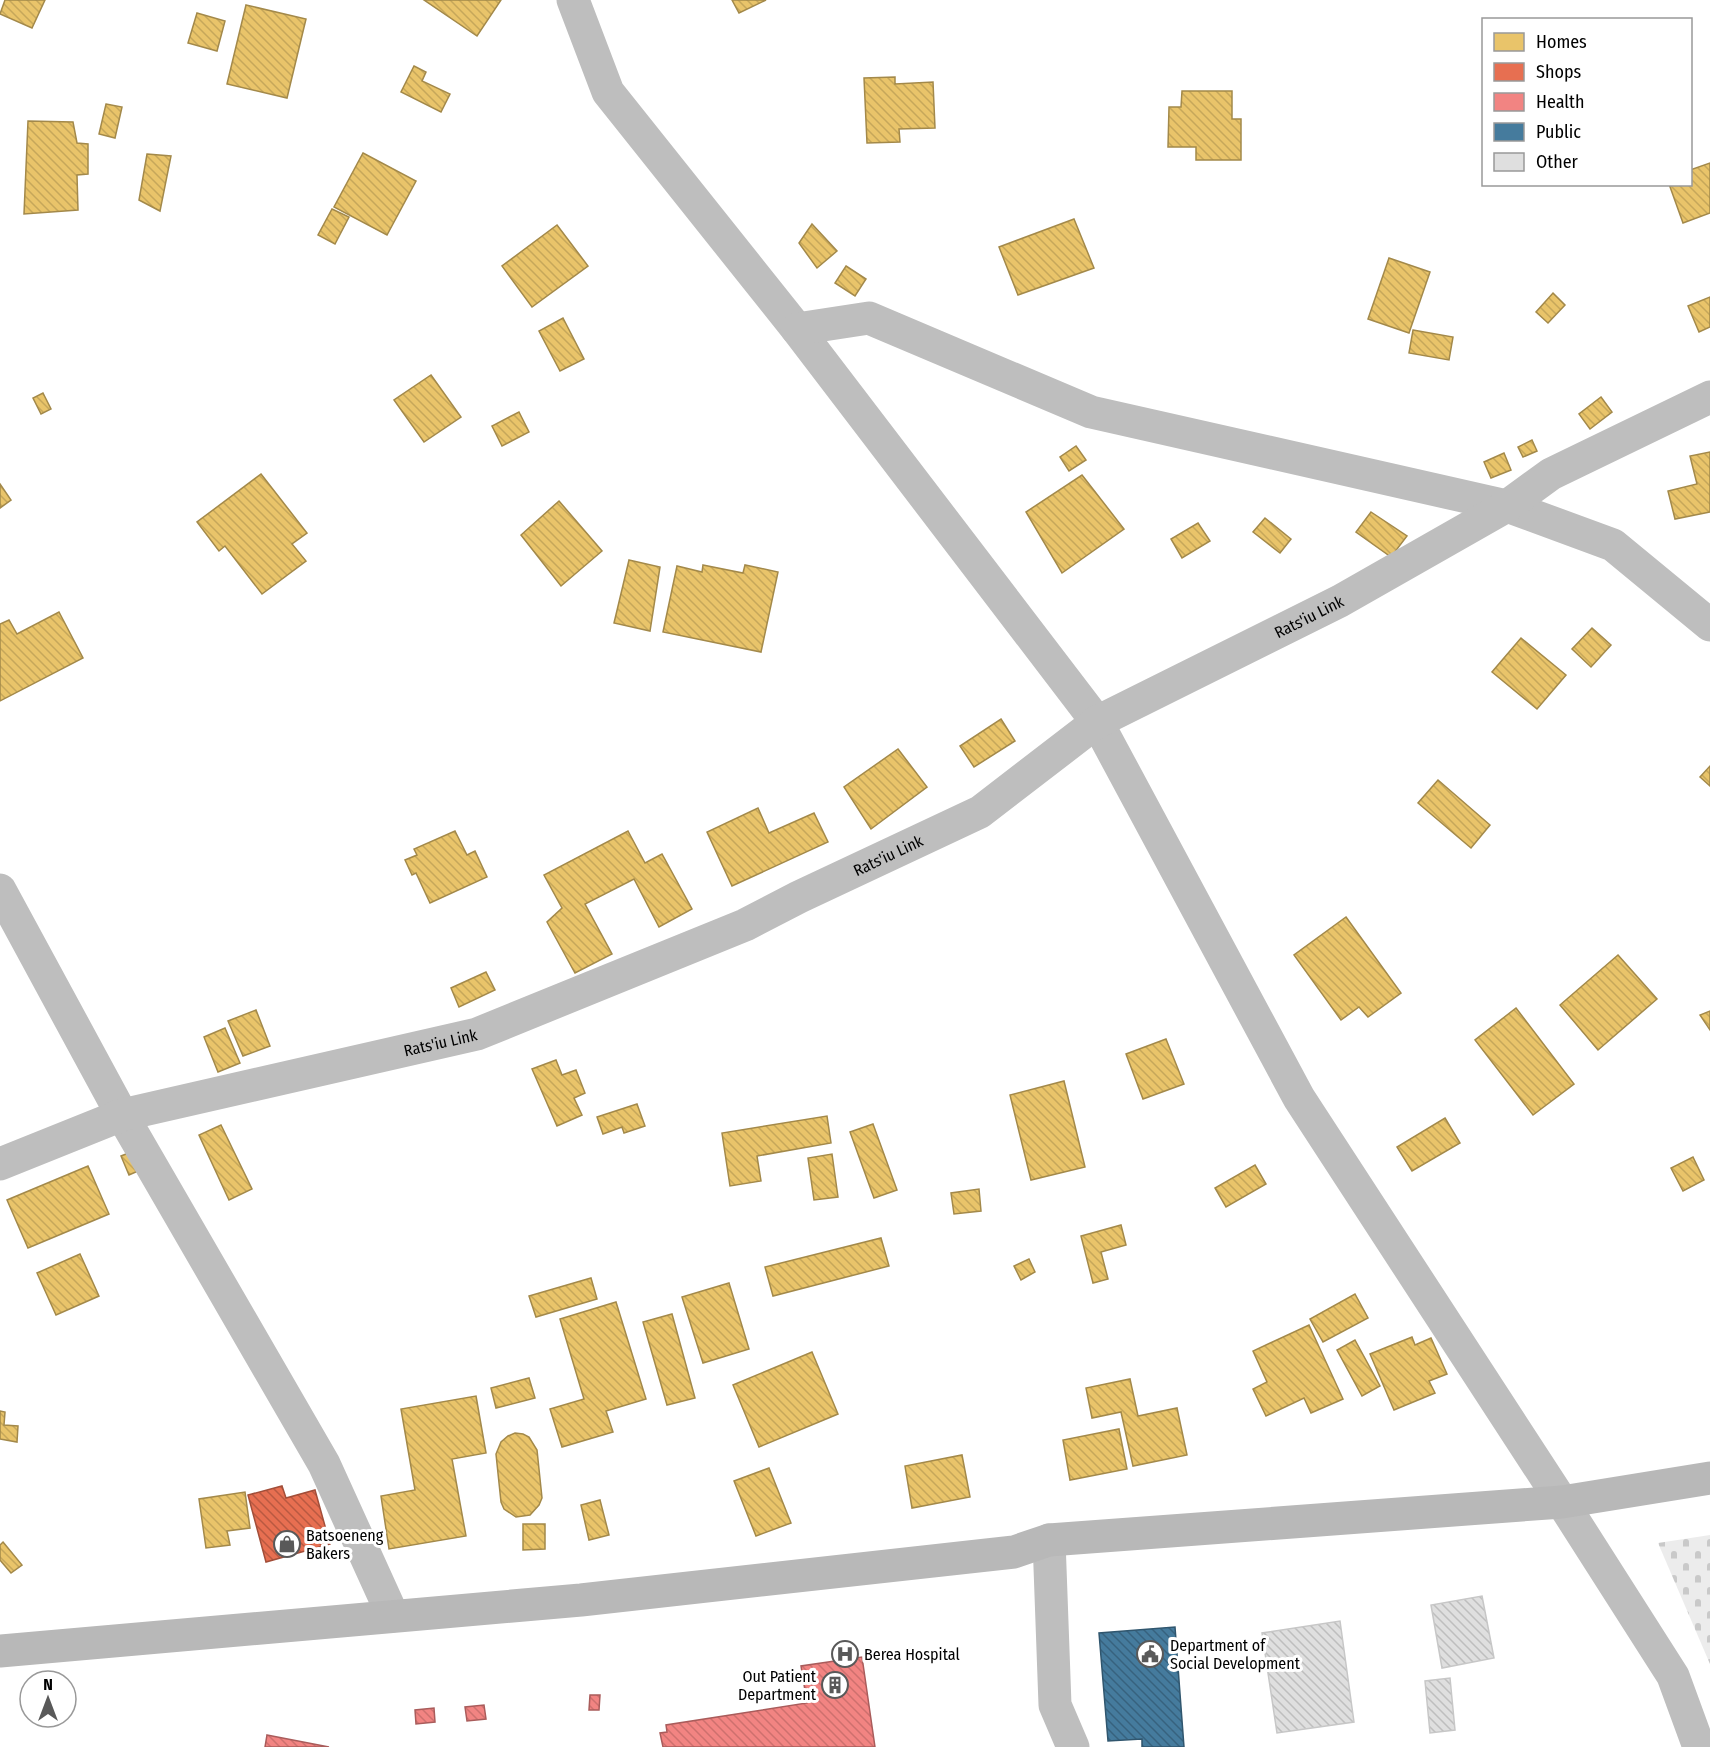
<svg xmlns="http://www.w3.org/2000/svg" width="1710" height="1747" viewBox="0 0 1710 1747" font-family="'Fira Sans Condensed',sans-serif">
<defs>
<pattern id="cemetery-stones" width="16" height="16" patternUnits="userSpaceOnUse" patternTransform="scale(1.5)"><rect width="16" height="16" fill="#ececec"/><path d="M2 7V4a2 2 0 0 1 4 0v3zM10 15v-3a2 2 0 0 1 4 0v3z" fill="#c9c9c9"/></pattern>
<pattern id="homes-back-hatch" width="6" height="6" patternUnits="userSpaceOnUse" patternTransform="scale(1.5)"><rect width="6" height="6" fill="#e9c46a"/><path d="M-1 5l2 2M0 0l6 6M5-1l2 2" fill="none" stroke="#c6a75a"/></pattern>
<pattern id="shops-back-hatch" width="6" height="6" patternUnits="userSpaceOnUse" patternTransform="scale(1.5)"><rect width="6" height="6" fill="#e76f51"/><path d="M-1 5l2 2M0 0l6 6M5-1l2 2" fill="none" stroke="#b95941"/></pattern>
<pattern id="health-back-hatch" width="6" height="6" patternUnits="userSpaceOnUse" patternTransform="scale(1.5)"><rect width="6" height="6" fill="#f28482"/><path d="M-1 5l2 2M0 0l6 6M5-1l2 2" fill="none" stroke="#ce706e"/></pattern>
<pattern id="public-back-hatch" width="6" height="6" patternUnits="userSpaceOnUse" patternTransform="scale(1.5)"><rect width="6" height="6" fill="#457b9d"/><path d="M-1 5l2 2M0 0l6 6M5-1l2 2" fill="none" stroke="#37627e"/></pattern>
<pattern id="building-back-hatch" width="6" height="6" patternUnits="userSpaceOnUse" patternTransform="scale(1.5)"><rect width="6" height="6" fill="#dfdfdf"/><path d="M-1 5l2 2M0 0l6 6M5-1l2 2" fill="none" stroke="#bebebe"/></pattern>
</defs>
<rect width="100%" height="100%" fill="#fff"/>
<path fill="url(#cemetery-stones)" d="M 1710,1535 L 1710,1664 L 1658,1543 Z"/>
<g fill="url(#homes-back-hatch)" stroke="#a3894a" stroke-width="1.5">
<path d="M 5,0 L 45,0 L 32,28 L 0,14 Z"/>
<path d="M 424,0 L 501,0 L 477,36 Z"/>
<path d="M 732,0 L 766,0 L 739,13 Z"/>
<path d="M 246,5 L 306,19 L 287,98 L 227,84 Z"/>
<path d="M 197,13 L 225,21 L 217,51 L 188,43 Z"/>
<path d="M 414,66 L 426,72 L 422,81 L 450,94 L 441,112 L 401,92 Z"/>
<path d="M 895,77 L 895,84 L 933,82 L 935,128 L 899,129 L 900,142 L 867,143 L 864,78 Z"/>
<path d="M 1182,91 L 1232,91 L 1232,119 L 1241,119 L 1241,160 L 1196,160 L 1196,147 L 1168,147 L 1169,107 L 1181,107 Z"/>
<path d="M 106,104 L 122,107 L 115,138 L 99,134 Z"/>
<path d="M 28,121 L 73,122 L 77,143 L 88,144 L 88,174 L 77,175 L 78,210 L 24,214 Z"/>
<path d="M 363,153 L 416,181 L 387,235 L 334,207 Z"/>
<path d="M 147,154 L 171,156 L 160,211 L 139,200 Z"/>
<path d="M 1710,163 L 1710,213 L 1683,223 L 1669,184 L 1690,184 L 1690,170 Z"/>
<path d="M 332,209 L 349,217 L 335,244 L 318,235 Z"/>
<path d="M 1074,219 L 1094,268 L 1018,295 L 999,247 Z"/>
<path d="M 812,224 L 837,251 L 817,268 L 799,243 Z"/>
<path d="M 557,225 L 588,266 L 532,307 L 502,266 Z"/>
<path d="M 1389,258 L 1430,272 L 1409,333 L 1368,319 Z"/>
<path d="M 846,266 L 866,279 L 855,296 L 835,283 Z"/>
<path d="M 1553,293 L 1565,305 L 1548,323 L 1536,312 Z"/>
<path d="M 1710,297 L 1710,327 L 1699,332 L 1688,306 Z"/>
<path d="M 563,318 L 584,359 L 560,371 L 539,331 Z"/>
<path d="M 1413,330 L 1453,337 L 1449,360 L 1409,353 Z"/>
<path d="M 431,375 L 461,417 L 424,442 L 394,400 Z"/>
<path d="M 43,393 L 51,409 L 41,414 L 33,398 Z"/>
<path d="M 1601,397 L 1612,412 L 1590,429 L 1579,414 Z"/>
<path d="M 519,412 L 529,432 L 502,446 L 492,426 Z"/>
<path d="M 1532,440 L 1537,451 L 1523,457 L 1518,447 Z"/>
<path d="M 1076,446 L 1086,460 L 1069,471 L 1060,457 Z"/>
<path d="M 1710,452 L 1710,512 L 1675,519 L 1668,491 L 1697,484 L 1690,456 Z"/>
<path d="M 1504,453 L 1511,470 L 1491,478 L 1484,462 Z"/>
<path d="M 261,474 L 307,533 L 292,544 L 306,561 L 262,594 L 225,546 L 219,551 L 197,522 Z"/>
<path d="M 1082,475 L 1124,529 L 1062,573 L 1026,512 Z"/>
<path d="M 0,484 L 11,500 L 0,508 Z"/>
<path d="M 559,501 L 602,551 L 561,586 L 521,535 Z"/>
<path d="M 1371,512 L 1407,536 L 1391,557 L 1356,532 Z"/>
<path d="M 1265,518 L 1291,539 L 1280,553 L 1253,532 Z"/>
<path d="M 1198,523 L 1210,541 L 1182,558 L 1171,539 Z"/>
<path d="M 629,560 L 660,567 L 650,631 L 614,623 Z"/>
<path d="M 703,565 L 743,573 L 745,565 L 778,572 L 761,652 L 663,632 L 677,566 L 702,572 Z"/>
<path d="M 59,612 L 83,658 L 0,701 L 0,624 L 9,620 L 17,634 Z"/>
<path d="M 1592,628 L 1611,645 L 1591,667 L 1572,649 Z"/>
<path d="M 1521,638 L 1566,675 L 1537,709 L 1492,672 Z"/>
<path d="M 1001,719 L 1015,741 L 974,767 L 960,746 Z"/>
<path d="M 898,749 L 927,787 L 871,829 L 844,787 Z"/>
<path d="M 1710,766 L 1710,786 L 1700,777 Z"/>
<path d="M 1438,780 L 1490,825 L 1471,848 L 1418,803 Z"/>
<path d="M 758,808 L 769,833 L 814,813 L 828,842 L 732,886 L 707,832 Z"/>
<path d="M 455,831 L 467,855 L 475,851 L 487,877 L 430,903 L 416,873 L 412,875 L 405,860 L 417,855 L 414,849 Z"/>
<path d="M 628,831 L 645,863 L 662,854 L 692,909 L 659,927 L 634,879 L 585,904 L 612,954 L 575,973 L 547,922 L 562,908 L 544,875 Z"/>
<path d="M 1346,917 L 1401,993 L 1368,1017 L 1359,1007 L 1341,1020 L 1294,955 Z"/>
<path d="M 1618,955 L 1657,999 L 1598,1050 L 1560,1005 Z"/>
<path d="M 486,972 L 495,990 L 459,1007 L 451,988 Z"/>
<path d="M 1516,1008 L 1574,1084 L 1533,1115 L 1475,1040 Z"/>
<path d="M 256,1010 L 270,1046 L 243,1056 L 228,1021 Z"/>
<path d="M 1710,1011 L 1710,1030 L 1700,1015 Z"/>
<path d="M 225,1028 L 240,1063 L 218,1072 L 204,1037 Z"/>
<path d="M 1166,1039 L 1184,1084 L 1143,1099 L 1126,1054 Z"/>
<path d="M 556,1060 L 562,1075 L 576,1070 L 585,1093 L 574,1098 L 582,1115 L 557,1126 L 532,1069 Z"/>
<path d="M 1064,1081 L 1085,1167 L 1031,1180 L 1010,1095 Z"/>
<path d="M 637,1104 L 645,1126 L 624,1133 L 622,1127 L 603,1134 L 597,1117 Z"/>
<path d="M 827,1116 L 831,1143 L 757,1156 L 761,1181 L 730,1186 L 722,1133 Z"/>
<path d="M 1445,1118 L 1460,1143 L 1412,1171 L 1397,1147 Z"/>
<path d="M 873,1124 L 897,1190 L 874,1198 L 850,1132 Z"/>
<path d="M 221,1125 L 252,1189 L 229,1200 L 199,1135 Z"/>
<path d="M 139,1149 L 147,1167 L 129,1175 L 121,1156 Z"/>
<path d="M 832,1154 L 838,1197 L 814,1200 L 808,1158 Z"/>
<path d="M 1693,1157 L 1704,1180 L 1683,1191 L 1671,1168 Z"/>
<path d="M 1255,1165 L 1266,1184 L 1226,1207 L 1215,1188 Z"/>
<path d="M 88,1166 L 109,1214 L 28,1248 L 7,1200 Z"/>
<path d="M 979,1189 L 981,1211 L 954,1214 L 951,1193 Z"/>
<path d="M 1121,1225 L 1126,1245 L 1101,1252 L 1108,1279 L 1093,1283 L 1081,1236 Z"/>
<path d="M 881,1238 L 889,1266 L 773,1296 L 765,1267 Z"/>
<path d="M 80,1254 L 99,1296 L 56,1315 L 37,1273 Z"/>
<path d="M 1029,1259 L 1035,1272 L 1021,1280 L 1014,1266 Z"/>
<path d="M 591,1278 L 597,1299 L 536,1317 L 529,1296 Z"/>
<path d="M 729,1283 L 749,1349 L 703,1363 L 682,1297 Z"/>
<path d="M 1355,1294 L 1368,1318 L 1323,1342 L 1310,1319 Z"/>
<path d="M 616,1302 L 646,1399 L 606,1411 L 613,1432 L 562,1447 L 550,1409 L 584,1399 L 560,1319 Z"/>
<path d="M 672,1314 L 695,1398 L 667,1405 L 643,1322 Z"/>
<path d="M 1309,1325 L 1343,1399 L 1311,1413 L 1304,1398 L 1266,1416 L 1253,1389 L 1267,1382 L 1253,1351 Z"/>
<path d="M 1412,1337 L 1415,1345 L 1431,1338 L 1447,1374 L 1429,1381 L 1435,1393 L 1394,1410 L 1370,1354 Z"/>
<path d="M 1355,1340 L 1380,1386 L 1362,1396 L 1337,1350 Z"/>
<path d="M 812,1352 L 838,1414 L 759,1447 L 733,1385 Z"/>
<path d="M 529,1378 L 535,1398 L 496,1408 L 491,1388 Z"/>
<path d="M 1130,1379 L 1138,1416 L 1177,1408 L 1187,1455 L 1133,1466 L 1121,1412 L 1092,1418 L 1086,1388 Z"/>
<path d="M 476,1396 L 486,1453 L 452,1459 L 466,1536 L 389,1549 L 381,1496 L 415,1490 L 401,1409 Z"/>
<path d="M 0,1411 L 5,1412 L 4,1425 L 18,1426 L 17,1442 L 0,1439 Z"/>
<path d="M 1119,1429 L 1127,1469 L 1070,1480 L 1063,1440 Z"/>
<path d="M 515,1433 L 523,1434 L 529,1437 L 537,1450 L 542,1498 L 539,1505 L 530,1515 L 516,1517 L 504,1509 L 501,1502 L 496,1454 L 501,1442 L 508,1436 Z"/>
<path d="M 962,1455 L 970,1497 L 912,1508 L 905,1466 Z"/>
<path d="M 769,1468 L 791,1523 L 756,1536 L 734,1481 Z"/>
<path d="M 245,1492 L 250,1528 L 227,1531 L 230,1545 L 206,1548 L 199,1499 Z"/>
<path d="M 600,1500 L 609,1535 L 589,1540 L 581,1505 Z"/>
<path d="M 523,1524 L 545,1524 L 545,1549 L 523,1550 Z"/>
<path d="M 3,1542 L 22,1565 L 11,1573 L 0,1560 L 0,1545 Z"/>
</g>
<path fill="url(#shops-back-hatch)" stroke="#a24e39" stroke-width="1.5" d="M 282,1486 L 286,1498 L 315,1490 L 330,1544 L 266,1562 L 248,1495 Z"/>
<g fill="url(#health-back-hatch)" stroke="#a95c5b" stroke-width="1.5">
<path d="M 862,1657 L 875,1747 L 663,1747 L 660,1733 L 667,1732 L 666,1725 L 807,1703 L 801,1666 Z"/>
<path d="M 590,1695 L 600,1695 L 599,1710 L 589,1710 Z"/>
<path d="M 484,1705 L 486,1719 L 467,1721 L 465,1707 Z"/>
<path d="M 434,1708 L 435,1722 L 416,1724 L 415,1710 Z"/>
<path d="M 267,1735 L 329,1747 L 265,1747 Z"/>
</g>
<path fill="url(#public-back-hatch)" stroke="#30566e" stroke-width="1.5" d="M 1175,1627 L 1184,1747 L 1142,1747 L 1142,1739 L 1108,1741 L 1099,1633 Z"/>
<g fill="url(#building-back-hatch)" stroke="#c7c7c7" stroke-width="1.5">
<path d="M 1482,1596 L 1494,1658 L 1442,1668 L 1431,1605 Z"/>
<path d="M 1340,1621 L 1354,1722 L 1277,1733 L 1262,1633 Z"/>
<path d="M 1450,1678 L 1455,1730 L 1430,1733 L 1425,1681 Z"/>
</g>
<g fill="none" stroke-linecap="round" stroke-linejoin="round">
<g stroke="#bebebe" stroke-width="33">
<path d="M 573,0 L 608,92 L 797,329 L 1097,722 L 1299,1098 L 1562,1502 L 1673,1676 L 1699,1747"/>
<path d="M 797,329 L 869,318 L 1091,412 L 1507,506 L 1613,545 L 1710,625"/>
<path d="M 0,890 L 122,1115 L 324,1464 L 393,1616"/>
<path id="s1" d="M 0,1164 L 122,1115 L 477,1034 L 745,925 L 799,897 L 980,812 L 1097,722 L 1340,601 L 1507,506 L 1551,474 L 1710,397"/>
<path d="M 1049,1540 L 1055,1705 L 1073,1747"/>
</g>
<path stroke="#b8b8b8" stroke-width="33" d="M 0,1651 L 581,1600 L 1014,1552 L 1049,1540 L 1562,1502 L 1710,1478"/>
</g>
<defs>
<symbol id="shop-ring" viewBox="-11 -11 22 22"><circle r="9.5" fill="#fff" stroke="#595959" stroke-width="1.5"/><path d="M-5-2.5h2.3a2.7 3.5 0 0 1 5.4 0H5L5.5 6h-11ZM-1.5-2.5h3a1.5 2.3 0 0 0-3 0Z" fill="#595959"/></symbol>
<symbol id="hospital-ring" viewBox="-11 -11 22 22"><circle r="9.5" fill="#fff" stroke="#595959" stroke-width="1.5"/><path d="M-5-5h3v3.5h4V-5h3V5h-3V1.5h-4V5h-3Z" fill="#595959"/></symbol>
<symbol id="civic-ring" viewBox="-11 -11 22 22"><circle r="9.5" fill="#fff" stroke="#595959" stroke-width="1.5"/><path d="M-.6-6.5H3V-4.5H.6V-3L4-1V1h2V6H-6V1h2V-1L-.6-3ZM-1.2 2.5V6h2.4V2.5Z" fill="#595959"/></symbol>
<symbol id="building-ring" viewBox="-11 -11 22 22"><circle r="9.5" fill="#fff" stroke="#595959" stroke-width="1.5"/><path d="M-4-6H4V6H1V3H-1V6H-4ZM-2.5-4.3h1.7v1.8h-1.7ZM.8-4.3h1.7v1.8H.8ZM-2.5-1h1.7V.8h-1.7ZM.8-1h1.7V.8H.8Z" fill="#595959"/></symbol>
</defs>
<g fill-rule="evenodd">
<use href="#shop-ring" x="272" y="1529" width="30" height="30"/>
<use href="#hospital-ring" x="830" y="1639" width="30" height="30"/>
<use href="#civic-ring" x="1135" y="1639" width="30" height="30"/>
<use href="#building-ring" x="820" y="1670" width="30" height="30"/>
</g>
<g text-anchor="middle" stroke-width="6" stroke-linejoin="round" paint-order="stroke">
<g font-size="16" fill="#000" stroke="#fff">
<text dy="6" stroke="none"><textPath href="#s1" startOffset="1430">Rats'iu Link</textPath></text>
<text dy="6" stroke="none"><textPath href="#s1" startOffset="944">Rats'iu Link</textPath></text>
<text dy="6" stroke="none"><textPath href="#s1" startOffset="458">Rats'iu Link</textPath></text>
</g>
<g font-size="16" fill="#000" stroke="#fff" text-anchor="start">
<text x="306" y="1541">Batsoeneng<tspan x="306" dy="18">Bakers</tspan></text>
<text x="1170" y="1651">Department of<tspan x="1170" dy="18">Social Development</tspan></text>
<text x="864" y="1660">Berea Hospital</text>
<text x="816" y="1682" text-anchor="end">Out Patient<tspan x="816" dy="18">Department</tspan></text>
</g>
</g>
<rect x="1482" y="18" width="210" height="168" fill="#ffffff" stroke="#999999" stroke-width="1.5"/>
<rect x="1494" y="33" width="30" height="18" fill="#e9c46a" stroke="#999999" stroke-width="1.5"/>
<text x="1536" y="48" font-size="18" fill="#000000">Homes</text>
<rect x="1494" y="63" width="30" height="18" fill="#e76f51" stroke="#999999" stroke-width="1.5"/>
<text x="1536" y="78" font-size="18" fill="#000000">Shops</text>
<rect x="1494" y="93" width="30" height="18" fill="#f28482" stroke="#999999" stroke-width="1.5"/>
<text x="1536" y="108" font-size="18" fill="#000000">Health</text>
<rect x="1494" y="123" width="30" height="18" fill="#457b9d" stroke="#999999" stroke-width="1.5"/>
<text x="1536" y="138" font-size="18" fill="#000000">Public</text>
<rect x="1494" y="153" width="30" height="18" fill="#dfdfdf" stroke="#999999" stroke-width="1.5"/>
<text x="1536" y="168" font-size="18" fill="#000000">Other</text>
<g transform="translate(48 1699)"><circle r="28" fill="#ffffff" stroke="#999999" stroke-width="1.5"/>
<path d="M0-4.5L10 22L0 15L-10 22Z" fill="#595959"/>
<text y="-9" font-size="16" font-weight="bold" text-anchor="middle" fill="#000000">N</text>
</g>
</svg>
